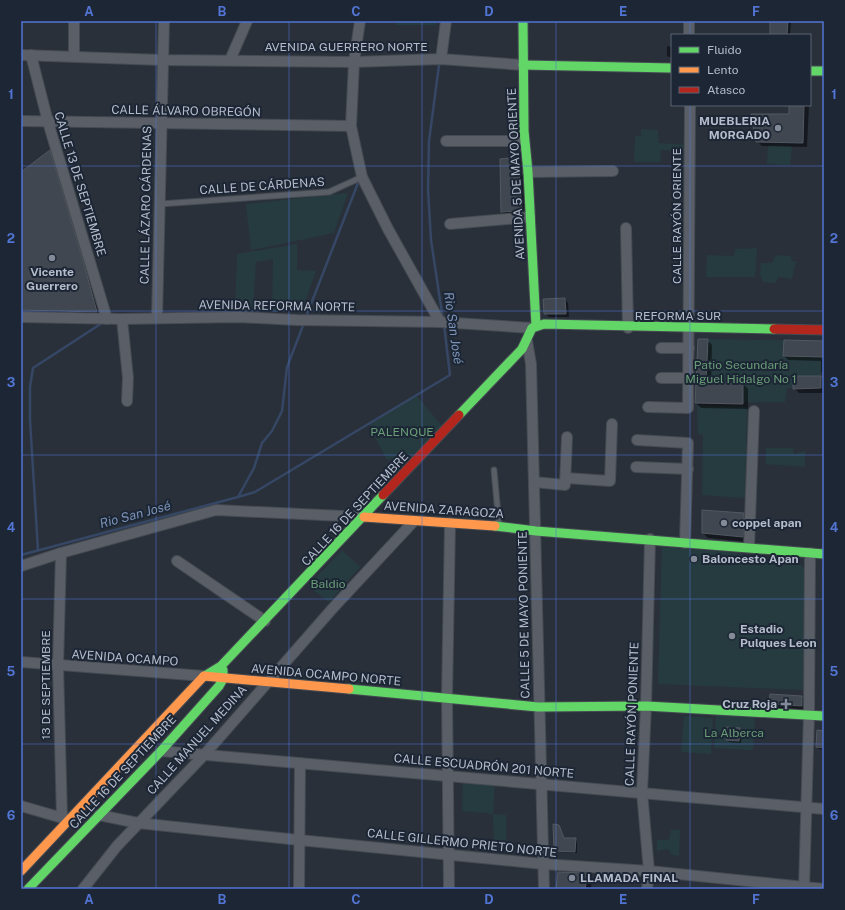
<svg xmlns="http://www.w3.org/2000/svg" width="845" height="910" viewBox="0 0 845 910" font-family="'Public Sans',sans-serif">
<rect width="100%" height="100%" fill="#29303a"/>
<g fill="#263b40">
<path d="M 395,21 L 437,21 L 436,25 L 395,25 Z"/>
<path d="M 641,129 L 658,130 L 659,143 L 689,145 L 688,152 L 661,150 L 660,162 L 634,162 L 635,136 L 641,136 Z"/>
<path d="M 768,145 L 792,146 L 790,165 L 767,164 Z"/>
<path d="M 348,193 L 334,233 L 251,250 L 246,204 Z"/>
<path d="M 297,244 L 297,270 L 316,271 L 301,313 L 272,311 L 273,259 L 256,262 L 253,311 L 235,311 L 237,254 Z"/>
<path d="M 757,248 L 755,277 L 706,277 L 707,255 L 734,256 L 735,249 Z"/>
<path d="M 776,255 L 791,256 L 792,261 L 796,261 L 792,279 L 778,277 L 776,283 L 763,282 L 760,274 L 761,263 L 772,263 Z"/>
<path d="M 698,339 L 824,341 L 824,373 L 821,373 L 821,388 L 787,388 L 785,402 L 695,403 Z"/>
<path d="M 416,395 L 442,426 L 411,456 L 387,460 L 369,425 Z"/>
<path d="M 697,406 L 747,407 L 745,498 L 702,495 L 703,435 L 698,434 Z"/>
<path d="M 766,448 L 793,448 L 794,454 L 805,451 L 805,467 L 766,464 Z"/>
<path d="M 662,547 L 728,552 L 801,565 L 806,571 L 803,690 L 658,684 Z"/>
<path d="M 342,550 L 360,567 L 329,602 L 308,586 Z"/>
<path d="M 822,565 L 824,565 L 824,697 L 821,697 Z"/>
<path d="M 716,715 L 755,718 L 753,750 L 714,748 Z"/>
<path d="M 684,716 L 713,718 L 711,754 L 681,752 Z"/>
<path d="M 463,779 L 495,782 L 493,814 L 506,815 L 506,849 L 494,848 L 493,814 L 462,811 Z"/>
<path d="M 671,830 L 680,830 L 679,856 L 672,855 L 668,849 L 657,851 L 657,840 L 669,840 Z"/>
</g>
<g fill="#0007">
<path d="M 771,21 L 791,21 L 790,35 L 771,35 Z"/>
<path d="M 667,46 L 672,47 L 672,58 L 667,56 Z"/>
<path d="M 790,105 L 809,105 L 807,147 L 762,146 L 757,141 L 790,115 Z"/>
<path d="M 49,151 L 53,155 L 99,315 L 21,313 L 21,174 Z"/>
<path d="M 518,158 L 523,163 L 526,216 L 507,217 L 502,212 L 501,160 Z"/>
<path d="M 565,299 L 568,303 L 569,317 L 549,317 L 545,313 Z"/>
<path d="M 707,340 L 712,345 L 711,384 L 743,384 L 748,389 L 748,409 L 701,408 L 696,403 Z"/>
<path d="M 824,342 L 824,375 L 821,372 L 821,361 L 788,360 L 784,356 Z"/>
<path d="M 821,377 L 824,380 L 824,393 L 799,393 L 794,388 Z"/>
<path d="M 743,514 L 748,519 L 748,542 L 708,538 L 703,533 Z"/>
<path d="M 823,566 L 824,566 L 824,699 L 822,697 Z"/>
<path d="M 802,697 L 806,701 L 805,709 L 774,708 L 770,704 Z"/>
<path d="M 727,728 L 740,729 L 742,731 L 741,743 L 729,742 L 727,740 Z"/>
<path d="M 824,732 L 824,750 L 819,749 L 817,747 Z"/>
<path d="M 558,826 L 565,839 L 575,839 L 577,841 L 577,853 L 557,852 L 555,850 Z"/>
<path d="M 587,874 L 592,879 L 591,889 L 557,889 Z"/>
</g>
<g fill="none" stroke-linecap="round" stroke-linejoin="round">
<g stroke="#354764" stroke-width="2.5">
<path d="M 439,65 L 429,141 L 428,190 L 431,240 L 443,320"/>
<path d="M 306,317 L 358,183"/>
<path d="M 238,497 L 255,492 L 450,375 L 444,325"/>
<path d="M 38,550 L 30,420 L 30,387 L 33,368 L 102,323"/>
<path d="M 21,555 L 238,497 L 254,468 L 262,443 L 272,431 L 282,411 L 287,367 L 304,323"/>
</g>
</g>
<g fill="#414750" stroke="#515861">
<path d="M 770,21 L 788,21 L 787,35 L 770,35 Z"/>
<path d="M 789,105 L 804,105 L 803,143 L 756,142 L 751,114 L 789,114 Z"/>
<path d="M 50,150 L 84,264 L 97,312 L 21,310 L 21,172 Z"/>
<path d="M 518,157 L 522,211 L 501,212 L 500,159 Z"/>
<path d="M 565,298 L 566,314 L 544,314 L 543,299 Z"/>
<path d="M 698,339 L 708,339 L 706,383 L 743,383 L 743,404 L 695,403 Z"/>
<path d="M 784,340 L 824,341 L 824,357 L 783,356 Z"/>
<path d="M 793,376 L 821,376 L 821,388 L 793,389 Z"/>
<path d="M 702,510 L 744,513 L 743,537 L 702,533 Z"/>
<path d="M 770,694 L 802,696 L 802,706 L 769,704 Z"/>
<path d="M 726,727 L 740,728 L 739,741 L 726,740 Z"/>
<path d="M 817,730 L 824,731 L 824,748 L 816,747 Z"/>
<path d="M 553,824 L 559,825 L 564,838 L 576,838 L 575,852 L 554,851 Z"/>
<path d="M 558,872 L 588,873 L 585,889 L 556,889 Z"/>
</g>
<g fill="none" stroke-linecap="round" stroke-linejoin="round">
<defs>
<g id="lane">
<path d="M 160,204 L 329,192 L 362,177"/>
<path d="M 494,470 L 499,525"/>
</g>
<g id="street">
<path d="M 360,21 L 354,62 L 351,126 L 362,177 L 388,229 L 440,322"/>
<path d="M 689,21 L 689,35"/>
<path d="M 21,55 L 162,60 L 354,62 L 441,59 L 523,65"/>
<path d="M 31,55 L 48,122 L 107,319"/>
<path d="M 74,56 L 74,21"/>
<path d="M 441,59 L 446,21"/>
<path d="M 230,60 L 247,21"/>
<path d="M 21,121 L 351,126"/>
<path d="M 446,141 L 524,141"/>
<path d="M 528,172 L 613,171"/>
<path d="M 450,224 L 530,217"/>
<path d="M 626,228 L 628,328"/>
<path d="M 21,317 L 122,319 L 239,317 L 297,320 L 440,322 L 532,328"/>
<path d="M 157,318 L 164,21"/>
<path d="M 122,319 L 128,378 L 127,401"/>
<path d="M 527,341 L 531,364 L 544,889"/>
<path d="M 661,348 L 689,348"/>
<path d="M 661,378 L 688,378"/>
<path d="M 648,407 L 688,408 L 690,105"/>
<path d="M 637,440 L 688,443 L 685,543"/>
<path d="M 636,467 L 688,469"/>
<path d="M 566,478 L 610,481 L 612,424"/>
<path d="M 534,482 L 565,485 L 567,437"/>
<path d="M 749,547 L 754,411"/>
<path d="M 61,553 L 58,666 L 62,818"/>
<path d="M 177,561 L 265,621"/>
<path d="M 21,566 L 61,553 L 216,510 L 364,517"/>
<path d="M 21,662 L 204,676"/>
<path d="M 161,751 L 824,809"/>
<path d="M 21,806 L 66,819"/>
<path d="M 99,815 L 138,823 L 299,840 L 543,864 L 649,871 L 824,889"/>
<path d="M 83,889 L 117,846 L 204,755 L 333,608 L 414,521"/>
<path d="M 299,889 L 300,763"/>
<path d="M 449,889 L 447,697 L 450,523"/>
<path d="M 647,889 L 649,871 L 642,792 L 646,706 L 650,539"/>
<path d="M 804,889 L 809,714 L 810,553"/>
</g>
<g id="fast">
<path d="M 523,21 L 524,131 L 528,172 L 536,326"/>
<path d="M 523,65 L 672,68"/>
<path d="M 810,71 L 824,71"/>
<path d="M 459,415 L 522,349 L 532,328 L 544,324 L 774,329"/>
<path d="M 495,526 L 536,531 L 824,554"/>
<path d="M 203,677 L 221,666 L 383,495"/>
<path d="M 349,689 L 538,707 L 646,706 L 824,716"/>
<path d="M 28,889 L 161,751 L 219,686 L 223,679 L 223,670"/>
</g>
<g id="slow">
<path d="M 364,517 L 495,526"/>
<path d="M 204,676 L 349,689"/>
<path d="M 21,871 L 203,677"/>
</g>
<g id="jam">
<path d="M 774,329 L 824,330"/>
<path d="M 383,495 L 459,415"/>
</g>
</defs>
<use href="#lane" stroke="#464b52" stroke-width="7"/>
<use href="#street" stroke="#464b52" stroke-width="12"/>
<use href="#fast" stroke="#464b52" stroke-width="11"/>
<use href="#slow" stroke="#464b52" stroke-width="11"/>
<use href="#jam" stroke="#464b52" stroke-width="11"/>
<use href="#lane" stroke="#5a5f67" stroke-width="5"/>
<use href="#street" stroke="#5a5f67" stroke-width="10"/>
<use href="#fast" stroke="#63d668" stroke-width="9"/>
<use href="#slow" stroke="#ff974d" stroke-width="9"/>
<use href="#jam" stroke="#b3261e" stroke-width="9"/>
</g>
<path fill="none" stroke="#5274d3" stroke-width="1" stroke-opacity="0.55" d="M 156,21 L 156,889M 289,21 L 289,889M 422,21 L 422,889M 556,21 L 556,889M 690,21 L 690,35M 690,105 L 690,889M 21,166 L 824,166M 21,311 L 824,311M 21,455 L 824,455M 21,599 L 824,599M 21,744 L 824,744"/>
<g fill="#838b98" stroke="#1c2635" stroke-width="1.5">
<circle cx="778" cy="128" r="4"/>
<circle cx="52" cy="258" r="4"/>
<circle cx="724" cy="523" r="4"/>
<circle cx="694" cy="559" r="4"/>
<circle cx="732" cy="636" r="4"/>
<path d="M784 698h4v4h4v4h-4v4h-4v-4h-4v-4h4z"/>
<circle cx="572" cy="878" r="4"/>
</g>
<g text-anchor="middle" stroke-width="4" stroke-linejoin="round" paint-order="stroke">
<g font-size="12" fill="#b4bccb" stroke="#1c2635">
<text x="346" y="51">AVENIDA GUERRERO NORTE</text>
<text transform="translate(186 111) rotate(1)" y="4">CALLE ÁLVARO OBREGÓN</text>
<text transform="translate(516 174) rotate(-93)" y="4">AVENIDA 5 DE MAYO ORIENTE</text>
<text transform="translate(80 184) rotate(73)" y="4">CALLE 13 DE SEPTIEMBRE</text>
<text transform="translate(262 186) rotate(-4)" y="4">CALLE DE CÁRDENAS</text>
<text transform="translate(146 205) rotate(-89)" y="4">CALLE LÁZARO CÁRDENAS</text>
<text transform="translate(677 216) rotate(-90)" y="4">CALLE RAYÓN ORIENTE</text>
<text transform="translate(277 306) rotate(1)" y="4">AVENIDA REFORMA NORTE</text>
<text x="678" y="320">REFORMA SUR</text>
<text transform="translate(355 509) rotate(-47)" y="4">CALLE 16 DE SEPTIEMBRE</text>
<text transform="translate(444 510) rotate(4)" y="4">AVENIDA ZARAGOZA</text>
<text transform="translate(524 615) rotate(-91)" y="4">CALLE 5 DE MAYO PONIENTE</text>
<text transform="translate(125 658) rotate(4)" y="4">AVENIDA OCAMPO</text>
<text transform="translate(326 675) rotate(5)" y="4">AVENIDA OCAMPO NORTE</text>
<text transform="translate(46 685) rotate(-90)" y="4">13 DE SEPTIEMBRE</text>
<text transform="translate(632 714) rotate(-88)" y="4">CALLE RAYÓN PONIENTE</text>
<text transform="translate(197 740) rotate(-48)" y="4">CALLE MANUEL MEDINA</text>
<text transform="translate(484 766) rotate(5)" y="4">CALLE ESCUADRÓN 201 NORTE</text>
<text transform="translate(123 772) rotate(-47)" y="4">CALLE 16 DE SEPTIEMBRE</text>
<text transform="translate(462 843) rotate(6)" y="4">CALLE GILLERMO PRIETO NORTE</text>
</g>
<g font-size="12" font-weight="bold" fill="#b4bccb" stroke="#1c2635" text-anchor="start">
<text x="770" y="125" text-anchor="end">MUEBLERIA<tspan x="770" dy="14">M0RGAD0</tspan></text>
<text x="52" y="276" text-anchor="middle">Vicente<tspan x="52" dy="14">Guerrero</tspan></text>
<text x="732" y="527">coppel apan</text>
<text x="702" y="563">Baloncesto Apan</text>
<text x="740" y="633">Estadio<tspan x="740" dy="14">Pulques Leon</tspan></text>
<text x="777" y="708" text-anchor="end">Cruz Roja</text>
<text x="580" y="882">LLAMADA FINAL</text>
</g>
<g font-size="12" fill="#699d76" stroke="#1c2635">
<text x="741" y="369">Patio Secundaría<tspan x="741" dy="14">Miguel Hidalgo No 1</tspan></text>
<text x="402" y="436">PALENQUE</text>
<text x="328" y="588">Baldio</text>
<text x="734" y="737">La Alberca</text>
</g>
<g font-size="13" font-style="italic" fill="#7a91b4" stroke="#1c2635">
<text transform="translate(454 328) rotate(82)" y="5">Rio San José</text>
<text transform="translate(135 514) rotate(-15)" y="5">Rio San José</text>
</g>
</g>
<rect width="845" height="910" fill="none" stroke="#1c2635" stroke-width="44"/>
<rect x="671" y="34" width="140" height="72" fill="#1c2635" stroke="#596271"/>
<rect x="679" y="47" width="20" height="6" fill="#63d668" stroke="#596271"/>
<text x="707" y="54" font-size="12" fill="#b4bccb">Fluido</text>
<rect x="679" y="67" width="20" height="6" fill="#ff974d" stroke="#596271"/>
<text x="707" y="74" font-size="12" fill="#b4bccb">Lento</text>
<rect x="679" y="87" width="20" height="6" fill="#b3261e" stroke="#596271"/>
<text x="707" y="94" font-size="12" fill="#b4bccb">Atasco</text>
<rect x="22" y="22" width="801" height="866" fill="none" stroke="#5274d3" stroke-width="1.5"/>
<g font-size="13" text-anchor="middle" font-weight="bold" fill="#5274d3">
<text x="89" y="16">A</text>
<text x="222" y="16">B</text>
<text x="356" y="16">C</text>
<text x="489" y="16">D</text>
<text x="623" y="16">E</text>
<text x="756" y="16">F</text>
<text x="11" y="99">1</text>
<text x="834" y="99">1</text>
<text x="11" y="243">2</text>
<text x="834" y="243">2</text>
<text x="11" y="387">3</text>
<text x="834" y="387">3</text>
<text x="11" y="532">4</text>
<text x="834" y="532">4</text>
<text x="11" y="676">5</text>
<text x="834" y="676">5</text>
<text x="11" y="820">6</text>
<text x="834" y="820">6</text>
<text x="89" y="904">A</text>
<text x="222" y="904">B</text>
<text x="356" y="904">C</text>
<text x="489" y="904">D</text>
<text x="623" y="904">E</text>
<text x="756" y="904">F</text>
</g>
</svg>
